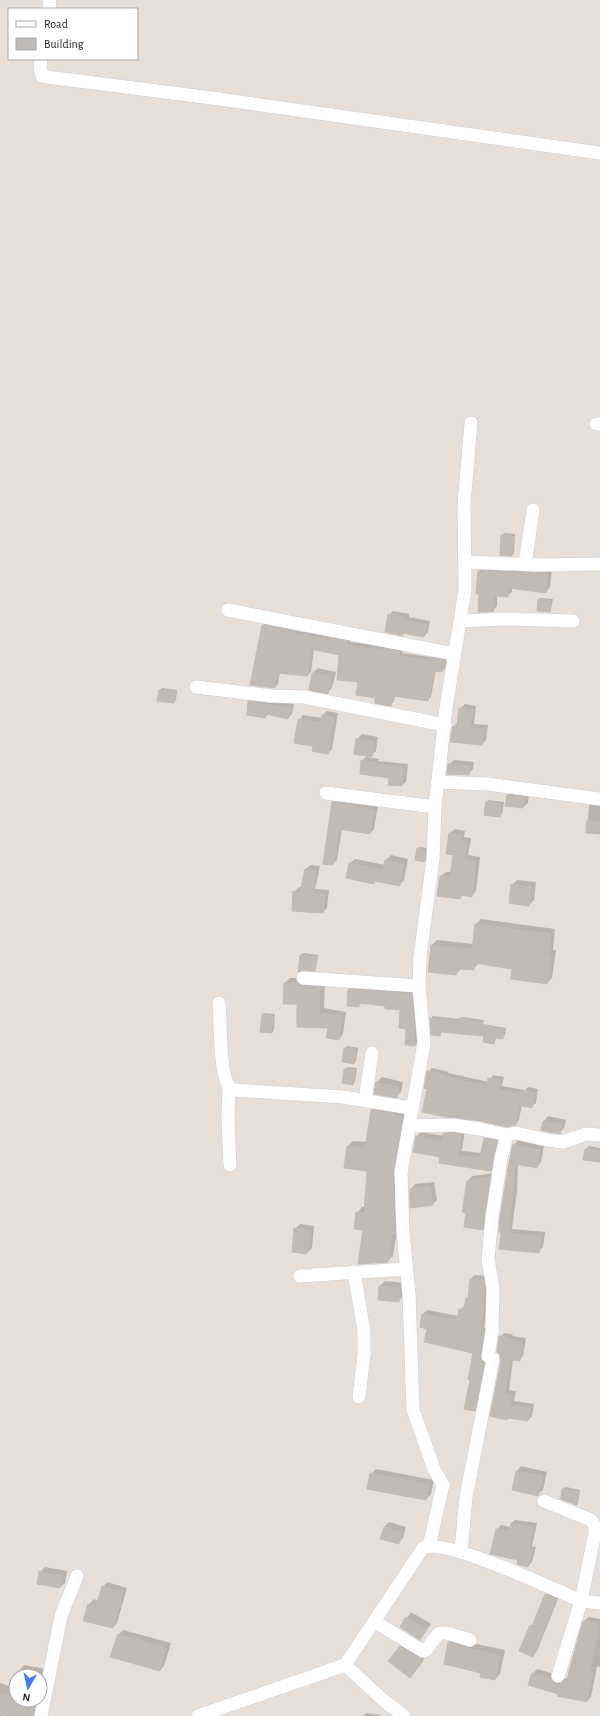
<svg xmlns="http://www.w3.org/2000/svg" width="600" height="1716" viewBox="0 0 600 1716" font-family="'Alegreya Sans',sans-serif">
<rect width="100%" height="100%" fill="#e9dfd9"/>
<g fill="#0003">
<path d="M 504,533 L 515,534 L 514,553 L 512,555 L 502,536 Z"/>
<path d="M 484,566 L 552,569 L 550,587 L 546,592 L 512,588 L 512,592 L 507,596 L 497,595 L 497,606 L 493,611 L 480,594 L 477,593 L 479,571 Z"/>
<path d="M 541,598 L 553,599 L 551,609 L 549,611 L 539,600 Z"/>
<path d="M 393,611 L 409,614 L 409,617 L 430,621 L 428,632 L 424,636 L 405,632 L 402,635 L 389,615 Z"/>
<path d="M 266,622 L 298,628 L 298,631 L 350,638 L 350,642 L 403,649 L 402,653 L 431,657 L 433,654 L 447,657 L 445,668 L 442,671 L 436,670 L 431,697 L 428,700 L 395,696 L 394,701 L 391,705 L 376,697 L 359,681 L 340,654 L 314,649 L 311,672 L 308,675 L 280,672 L 278,684 L 275,687 L 263,625 Z"/>
<path d="M 318,668 L 336,672 L 332,688 L 328,692 L 313,673 Z"/>
<path d="M 162,688 L 177,690 L 176,700 L 174,702 L 158,700 L 160,690 Z"/>
<path d="M 253,697 L 294,704 L 292,714 L 288,718 L 269,714 L 265,717 L 249,702 Z"/>
<path d="M 465,704 L 476,706 L 474,724 L 488,725 L 486,740 L 482,744 L 454,726 L 458,722 L 460,709 Z"/>
<path d="M 327,711 L 338,713 L 332,749 L 328,753 L 314,745 L 299,720 L 303,715 L 322,718 L 323,715 Z"/>
<path d="M 362,734 L 378,737 L 376,751 L 371,756 L 357,739 Z"/>
<path d="M 366,757 L 379,759 L 378,761 L 408,764 L 406,782 L 402,785 L 362,761 Z"/>
<path d="M 454,760 L 474,762 L 473,769 L 468,774 L 449,765 Z"/>
<path d="M 513,790 L 529,793 L 528,803 L 523,807 L 508,795 Z"/>
<path d="M 337,798 L 378,806 L 374,829 L 370,833 L 342,829 L 337,860 L 332,864 L 333,802 Z"/>
<path d="M 489,800 L 504,802 L 502,814 L 500,816 L 487,802 Z"/>
<path d="M 593,802 L 600,802 L 600,833 L 587,832 L 589,806 Z"/>
<path d="M 455,829 L 465,831 L 464,837 L 471,838 L 468,855 L 480,857 L 476,891 L 471,896 L 464,894 L 460,898 L 441,876 L 446,872 L 451,872 L 454,854 L 450,833 Z"/>
<path d="M 420,847 L 427,848 L 426,859 L 424,861 L 418,849 Z"/>
<path d="M 391,855 L 408,859 L 404,880 L 399,885 L 376,880 L 373,882 L 350,863 L 355,859 L 385,865 L 386,860 Z"/>
<path d="M 310,865 L 320,866 L 315,889 L 329,890 L 327,908 L 323,912 L 294,892 L 299,887 L 302,888 L 306,869 Z"/>
<path d="M 517,880 L 536,882 L 534,900 L 529,905 L 512,885 Z"/>
<path d="M 481,919 L 555,929 L 553,950 L 556,950 L 552,978 L 547,983 L 513,968 L 479,963 L 473,969 L 462,968 L 456,974 L 432,945 L 437,940 L 473,944 L 476,924 Z"/>
<path d="M 303,953 L 318,955 L 316,968 L 314,970 L 303,969 L 301,955 Z"/>
<path d="M 290,978 L 301,978 L 325,983 L 324,1008 L 346,1012 L 343,1034 L 339,1039 L 329,1027 L 298,1003 L 285,983 Z"/>
<path d="M 353,986 L 415,990 L 419,1041 L 415,1045 L 406,1044 L 407,1028 L 401,1009 L 386,1005 L 362,1003 L 358,1006 L 349,990 Z"/>
<path d="M 265,1013 L 275,1014 L 274,1030 L 272,1032 L 263,1015 Z"/>
<path d="M 433,1016 L 460,1019 L 462,1017 L 484,1020 L 483,1024 L 506,1028 L 505,1035 L 502,1037 L 497,1037 L 494,1043 L 485,1036 L 442,1031 L 440,1035 L 431,1018 Z"/>
<path d="M 347,1046 L 358,1048 L 356,1061 L 354,1063 L 345,1048 Z"/>
<path d="M 347,1067 L 357,1068 L 355,1081 L 353,1084 L 345,1069 Z"/>
<path d="M 432,1068 L 449,1072 L 448,1073 L 489,1082 L 493,1075 L 504,1077 L 502,1086 L 525,1090 L 528,1087 L 538,1089 L 536,1103 L 532,1106 L 522,1104 L 519,1120 L 516,1124 L 428,1088 L 428,1072 Z"/>
<path d="M 382,1077 L 403,1082 L 401,1092 L 396,1097 L 377,1082 Z"/>
<path d="M 377,1104 L 408,1112 L 397,1231 L 393,1256 L 387,1261 L 364,1229 L 357,1213 L 362,1207 L 365,1207 L 368,1170 L 348,1146 L 353,1141 L 367,1142 L 372,1110 Z"/>
<path d="M 548,1116 L 566,1120 L 564,1128 L 560,1132 L 542,1130 L 544,1121 Z"/>
<path d="M 449,1129 L 465,1130 L 462,1151 L 482,1153 L 485,1139 L 490,1134 L 501,1136 L 495,1165 L 491,1170 L 441,1156 L 416,1137 L 421,1132 L 444,1136 Z"/>
<path d="M 518,1140 L 544,1146 L 541,1162 L 537,1167 L 518,1163 L 517,1191 L 512,1229 L 545,1232 L 543,1247 L 538,1252 L 502,1232 L 507,1175 L 510,1173 L 514,1145 Z"/>
<path d="M 589,1146 L 600,1148 L 600,1162 L 586,1149 Z"/>
<path d="M 494,1173 L 487,1224 L 482,1229 L 468,1181 L 472,1176 Z"/>
<path d="M 434,1182 L 437,1200 L 432,1204 L 411,1189 L 415,1184 Z"/>
<path d="M 300,1224 L 314,1226 L 312,1248 L 307,1253 L 295,1229 Z"/>
<path d="M 475,1275 L 487,1276 L 489,1284 L 484,1328 L 487,1328 L 488,1359 L 478,1406 L 474,1410 L 471,1379 L 474,1352 L 428,1328 L 423,1314 L 427,1310 L 458,1316 L 460,1310 L 464,1306 L 466,1306 L 467,1298 L 469,1296 L 471,1279 Z"/>
<path d="M 385,1281 L 404,1283 L 403,1296 L 398,1301 L 379,1299 L 380,1286 Z"/>
<path d="M 504,1333 L 513,1334 L 512,1336 L 526,1338 L 523,1356 L 519,1360 L 513,1359 L 509,1390 L 516,1391 L 514,1401 L 534,1404 L 532,1416 L 528,1420 L 509,1417 L 507,1419 L 500,1337 Z"/>
<path d="M 521,1466 L 547,1472 L 543,1490 L 538,1494 L 517,1471 Z"/>
<path d="M 376,1469 L 434,1480 L 431,1494 L 426,1499 L 371,1474 Z"/>
<path d="M 566,1487 L 580,1490 L 578,1502 L 576,1504 L 563,1489 Z"/>
<path d="M 515,1520 L 537,1523 L 532,1546 L 536,1547 L 532,1562 L 528,1566 L 520,1559 L 492,1553 L 497,1529 L 501,1525 L 511,1527 L 511,1523 Z"/>
<path d="M 389,1522 L 406,1527 L 403,1538 L 398,1543 L 384,1527 Z"/>
<path d="M 45,1567 L 67,1571 L 65,1583 L 60,1587 L 40,1572 Z"/>
<path d="M 107,1582 L 127,1588 L 117,1623 L 113,1627 L 85,1620 L 89,1604 L 94,1599 L 98,1601 L 103,1587 Z"/>
<path d="M 551,1590 L 560,1594 L 537,1651 L 532,1656 L 531,1626 L 536,1621 L 546,1595 Z"/>
<path d="M 411,1612 L 431,1624 L 420,1639 L 401,1627 Z"/>
<path d="M 589,1617 L 600,1619 L 600,1667 L 597,1666 L 591,1697 L 587,1701 L 559,1693 L 533,1674 L 537,1669 L 555,1674 L 561,1680 L 568,1678 L 584,1621 Z"/>
<path d="M 123,1630 L 171,1643 L 164,1666 L 160,1670 L 119,1634 Z"/>
<path d="M 454,1638 L 472,1643 L 505,1650 L 500,1674 L 495,1679 L 483,1672 L 445,1663 L 449,1642 Z"/>
<path d="M 405,1642 L 426,1656 L 414,1672 L 400,1647 Z"/>
<path d="M 24,1665 L 46,1669 L 40,1698 L 40,1676 L 18,1676 L 19,1671 Z"/>
<path d="M 0,1683 L 16,1688 L 16,1686 L 16,1700 L 40,1700 L 41,1716 L 13,1716 L 3,1714 L 3,1716 L 0,1716 Z"/>
<path d="M 366,1713 L 380,1715 L 380,1716 L 363,1716 Z"/>
</g>
<g fill="#c1bbb5" stroke="#c3bbb3">
<path d="M 501,535 L 514,536 L 512,556 L 500,555 Z"/>
<path d="M 478,571 L 548,573 L 546,593 L 509,588 L 508,597 L 494,596 L 493,612 L 478,612 L 479,594 L 476,594 Z"/>
<path d="M 538,599 L 551,601 L 550,612 L 537,611 Z"/>
<path d="M 388,614 L 406,618 L 406,621 L 427,624 L 424,637 L 403,633 L 403,636 L 385,632 Z"/>
<path d="M 262,625 L 296,631 L 295,634 L 348,641 L 347,645 L 382,650 L 382,648 L 400,652 L 399,656 L 428,660 L 429,657 L 444,660 L 442,672 L 434,671 L 428,701 L 393,696 L 391,706 L 383,705 L 375,703 L 375,698 L 356,695 L 358,682 L 337,680 L 339,655 L 311,649 L 308,676 L 277,673 L 275,688 L 250,685 Z"/>
<path d="M 312,673 L 331,676 L 328,694 L 309,690 Z"/>
<path d="M 159,690 L 176,692 L 174,703 L 157,701 Z"/>
<path d="M 248,701 L 291,708 L 288,719 L 266,714 L 265,718 L 247,715 Z"/>
<path d="M 459,708 L 473,710 L 470,728 L 484,729 L 482,745 L 450,742 L 453,726 L 457,726 Z"/>
<path d="M 322,715 L 334,717 L 328,754 L 312,751 L 313,746 L 294,743 L 298,719 L 321,723 Z"/>
<path d="M 356,739 L 374,741 L 372,757 L 354,754 Z"/>
<path d="M 361,760 L 375,762 L 375,764 L 404,768 L 402,786 L 388,785 L 389,778 L 360,774 Z"/>
<path d="M 448,764 L 470,766 L 469,775 L 447,774 Z"/>
<path d="M 507,795 L 525,797 L 523,808 L 505,806 Z"/>
<path d="M 486,801 L 502,804 L 500,817 L 484,815 Z"/>
<path d="M 332,802 L 374,810 L 370,834 L 339,829 L 333,865 L 323,864 Z"/>
<path d="M 587,820 L 600,822 L 600,834 L 586,833 Z"/>
<path d="M 449,833 L 461,835 L 460,841 L 467,842 L 464,859 L 476,861 L 472,897 L 461,895 L 460,899 L 437,896 L 440,876 L 450,877 L 453,855 L 446,854 Z"/>
<path d="M 417,848 L 425,850 L 425,862 L 415,860 Z"/>
<path d="M 385,860 L 404,863 L 400,886 L 374,881 L 374,884 L 346,878 L 349,863 L 383,870 Z"/>
<path d="M 305,869 L 316,871 L 312,893 L 325,894 L 323,913 L 292,911 L 293,891 L 300,892 Z"/>
<path d="M 511,884 L 531,887 L 529,906 L 509,903 Z"/>
<path d="M 475,924 L 551,934 L 548,955 L 551,955 L 547,984 L 511,979 L 512,969 L 474,963 L 474,970 L 457,969 L 456,975 L 428,972 L 431,945 L 472,949 Z"/>
<path d="M 300,955 L 316,957 L 315,971 L 303,970 L 298,972 Z"/>
<path d="M 296,982 L 302,986 L 320,987 L 319,1013 L 342,1016 L 339,1040 L 326,1038 L 328,1028 L 297,1027 L 297,1004 L 283,1004 L 284,983 Z"/>
<path d="M 348,989 L 412,994 L 415,1046 L 405,1045 L 406,1029 L 399,1028 L 400,1010 L 385,1009 L 385,1006 L 359,1003 L 359,1007 L 347,1006 Z"/>
<path d="M 262,1014 L 273,1015 L 272,1033 L 260,1032 Z"/>
<path d="M 430,1018 L 459,1021 L 459,1018 L 482,1022 L 482,1025 L 504,1029 L 503,1039 L 495,1038 L 494,1044 L 483,1042 L 484,1036 L 441,1032 L 440,1036 L 431,1035 Z"/>
<path d="M 344,1048 L 356,1050 L 354,1064 L 342,1062 Z"/>
<path d="M 344,1069 L 355,1070 L 353,1085 L 342,1083 Z"/>
<path d="M 427,1071 L 446,1075 L 445,1077 L 487,1086 L 488,1078 L 501,1080 L 499,1090 L 523,1093 L 523,1090 L 535,1093 L 532,1108 L 519,1105 L 516,1125 L 507,1127 L 481,1121 L 446,1117 L 422,1112 L 427,1089 L 424,1088 Z"/>
<path d="M 376,1082 L 399,1087 L 397,1098 L 374,1094 Z"/>
<path d="M 371,1110 L 393,1113 L 393,1116 L 403,1117 L 393,1172 L 395,1234 L 392,1234 L 388,1262 L 359,1264 L 358,1264 L 363,1230 L 354,1229 L 356,1212 L 364,1213 L 367,1171 L 344,1168 L 347,1146 L 365,1148 Z"/>
<path d="M 543,1121 L 562,1124 L 560,1134 L 541,1130 Z"/>
<path d="M 443,1133 L 461,1134 L 458,1156 L 480,1158 L 484,1138 L 497,1141 L 491,1171 L 439,1163 L 440,1157 L 413,1152 L 416,1136 L 442,1141 Z"/>
<path d="M 513,1144 L 540,1150 L 537,1168 L 515,1164 L 512,1195 L 513,1195 L 508,1233 L 541,1236 L 539,1253 L 499,1249 L 501,1233 L 499,1232 L 500,1218 L 507,1175 L 512,1174 L 507,1173 Z"/>
<path d="M 585,1149 L 600,1151 L 600,1162 L 583,1160 Z"/>
<path d="M 490,1177 L 483,1230 L 464,1227 L 466,1213 L 462,1212 L 467,1181 Z"/>
<path d="M 430,1186 L 433,1205 L 410,1208 L 410,1189 Z"/>
<path d="M 294,1228 L 310,1230 L 307,1254 L 292,1252 Z"/>
<path d="M 470,1279 L 483,1280 L 485,1289 L 481,1331 L 484,1332 L 480,1355 L 481,1360 L 484,1363 L 475,1411 L 464,1409 L 470,1380 L 468,1379 L 473,1353 L 424,1342 L 427,1329 L 420,1327 L 422,1314 L 457,1320 L 459,1309 L 464,1310 L 466,1298 L 468,1298 Z"/>
<path d="M 379,1286 L 400,1288 L 399,1302 L 378,1300 Z"/>
<path d="M 499,1336 L 509,1338 L 509,1340 L 522,1342 L 520,1361 L 510,1360 L 505,1394 L 512,1395 L 510,1405 L 530,1408 L 528,1421 L 508,1418 L 507,1420 L 490,1416 L 501,1361 L 500,1355 L 497,1352 Z"/>
<path d="M 516,1471 L 543,1476 L 538,1496 L 512,1490 Z"/>
<path d="M 370,1473 L 429,1484 L 426,1500 L 367,1489 Z"/>
<path d="M 562,1489 L 579,1492 L 577,1505 L 561,1499 Z"/>
<path d="M 511,1523 L 533,1527 L 529,1550 L 533,1551 L 528,1567 L 517,1564 L 518,1560 L 490,1554 L 496,1529 L 509,1531 Z"/>
<path d="M 384,1527 L 402,1532 L 399,1544 L 380,1539 Z"/>
<path d="M 39,1571 L 63,1576 L 60,1588 L 37,1584 Z"/>
<path d="M 102,1586 L 123,1592 L 113,1628 L 83,1621 L 88,1604 L 96,1606 Z"/>
<path d="M 545,1594 L 556,1599 L 533,1657 L 519,1651 L 530,1625 L 532,1626 Z"/>
<path d="M 406,1617 L 427,1629 L 420,1640 L 400,1627 Z"/>
<path d="M 583,1621 L 599,1623 L 590,1673 L 593,1673 L 587,1702 L 557,1696 L 558,1694 L 528,1685 L 532,1673 L 550,1678 L 556,1684 L 560,1684 L 567,1679 Z"/>
<path d="M 118,1634 L 166,1648 L 160,1671 L 110,1657 Z"/>
<path d="M 448,1642 L 467,1648 L 500,1655 L 495,1680 L 480,1677 L 481,1673 L 444,1664 Z"/>
<path d="M 400,1646 L 423,1661 L 410,1678 L 388,1661 Z"/>
<path d="M 0,1694 L 16,1698 L 16,1700 L 36,1700 L 33,1716 L 8,1716 L 0,1714 Z"/>
</g>
<g fill="none" stroke-linecap="round" stroke-linejoin="round">
<defs>
<g id="street">
<path d="M 49,9 L 50,0"/>
<path d="M 41,59 L 40,68 L 42,76 L 47,77 L 212,98 L 600,153"/>
<path d="M 596,424 L 600,424"/>
<path d="M 466,562 L 536,565 L 600,564"/>
<path d="M 525,564 L 533,510"/>
<path d="M 228,610 L 454,654"/>
<path d="M 461,621 L 504,619 L 573,621"/>
<path d="M 196,687 L 272,696 L 304,697 L 445,725"/>
<path d="M 437,782 L 487,784 L 600,799"/>
<path d="M 326,793 L 435,807"/>
<path d="M 303,978 L 419,986"/>
<path d="M 219,1003 C 221,1025 219,1070 229,1088 L 234,1090 L 343,1097 L 411,1108"/>
<path d="M 229,1088 L 228,1119 L 230,1165"/>
<path d="M 365,1100 L 372,1053"/>
<path d="M 409,1126 L 453,1125 L 480,1129 L 507,1135"/>
<path d="M 354,1272 L 364,1331 L 364,1354 L 359,1397"/>
<path d="M 300,1276 L 406,1269"/>
<path d="M 544,1501 L 591,1520 L 595,1526 L 595,1533 L 581,1601 L 558,1676"/>
<path d="M 429,1546 L 443,1485 L 434,1469 L 413,1410 L 409,1294 L 403,1231 L 401,1172 L 424,1043 L 419,986 L 420,957 L 433,859 L 435,807 L 446,708 L 465,590 L 464,504 L 471,423"/>
<path d="M 461,1551 L 466,1497 L 493,1359 L 488,1356 L 492,1332 L 493,1288 L 488,1259 L 492,1217 L 501,1158 L 507,1135 L 516,1133 L 547,1140 L 563,1142 L 586,1134 L 600,1135"/>
<path d="M 375,1622 L 423,1651 L 426,1650 L 439,1633 L 447,1633 L 470,1640"/>
<path d="M 345,1665 L 382,1699 L 404,1716"/>
<path d="M 41,1716 L 61,1616 L 77,1576"/>
<path d="M 198,1716 L 345,1665 L 423,1548 C 445,1537 555,1590 581,1601 L 600,1603"/>
</g>
</defs>
<use href="#street" stroke="#c8ced8" stroke-width="14"/>
<use href="#street" stroke="#fff" stroke-width="13"/>
</g>
<rect x="8" y="8" width="130" height="52" fill="#ffffff" stroke="#a9a9a9"/>
<rect x="16" y="21" width="20" height="6" fill="#ffffff" stroke="#a9a9a9"/>
<text x="44" y="28" font-size="12" fill="#272727">Road</text>
<rect x="16" y="38" width="20" height="12" fill="#c1bbb5" stroke="#a9a9a9"/>
<text x="44" y="48" font-size="12" fill="#272727">Building</text>
<g transform="translate(28 1688) rotate(189)"><circle r="19" fill="#ffffff" stroke="#a9a9a9"/>
<path d="M0-3L7 15L0 10L-7 15Z" fill="#447feb"/>
<text y="-6" font-size="11" font-weight="bold" text-anchor="middle" fill="#272727">N</text>
</g>
</svg>
